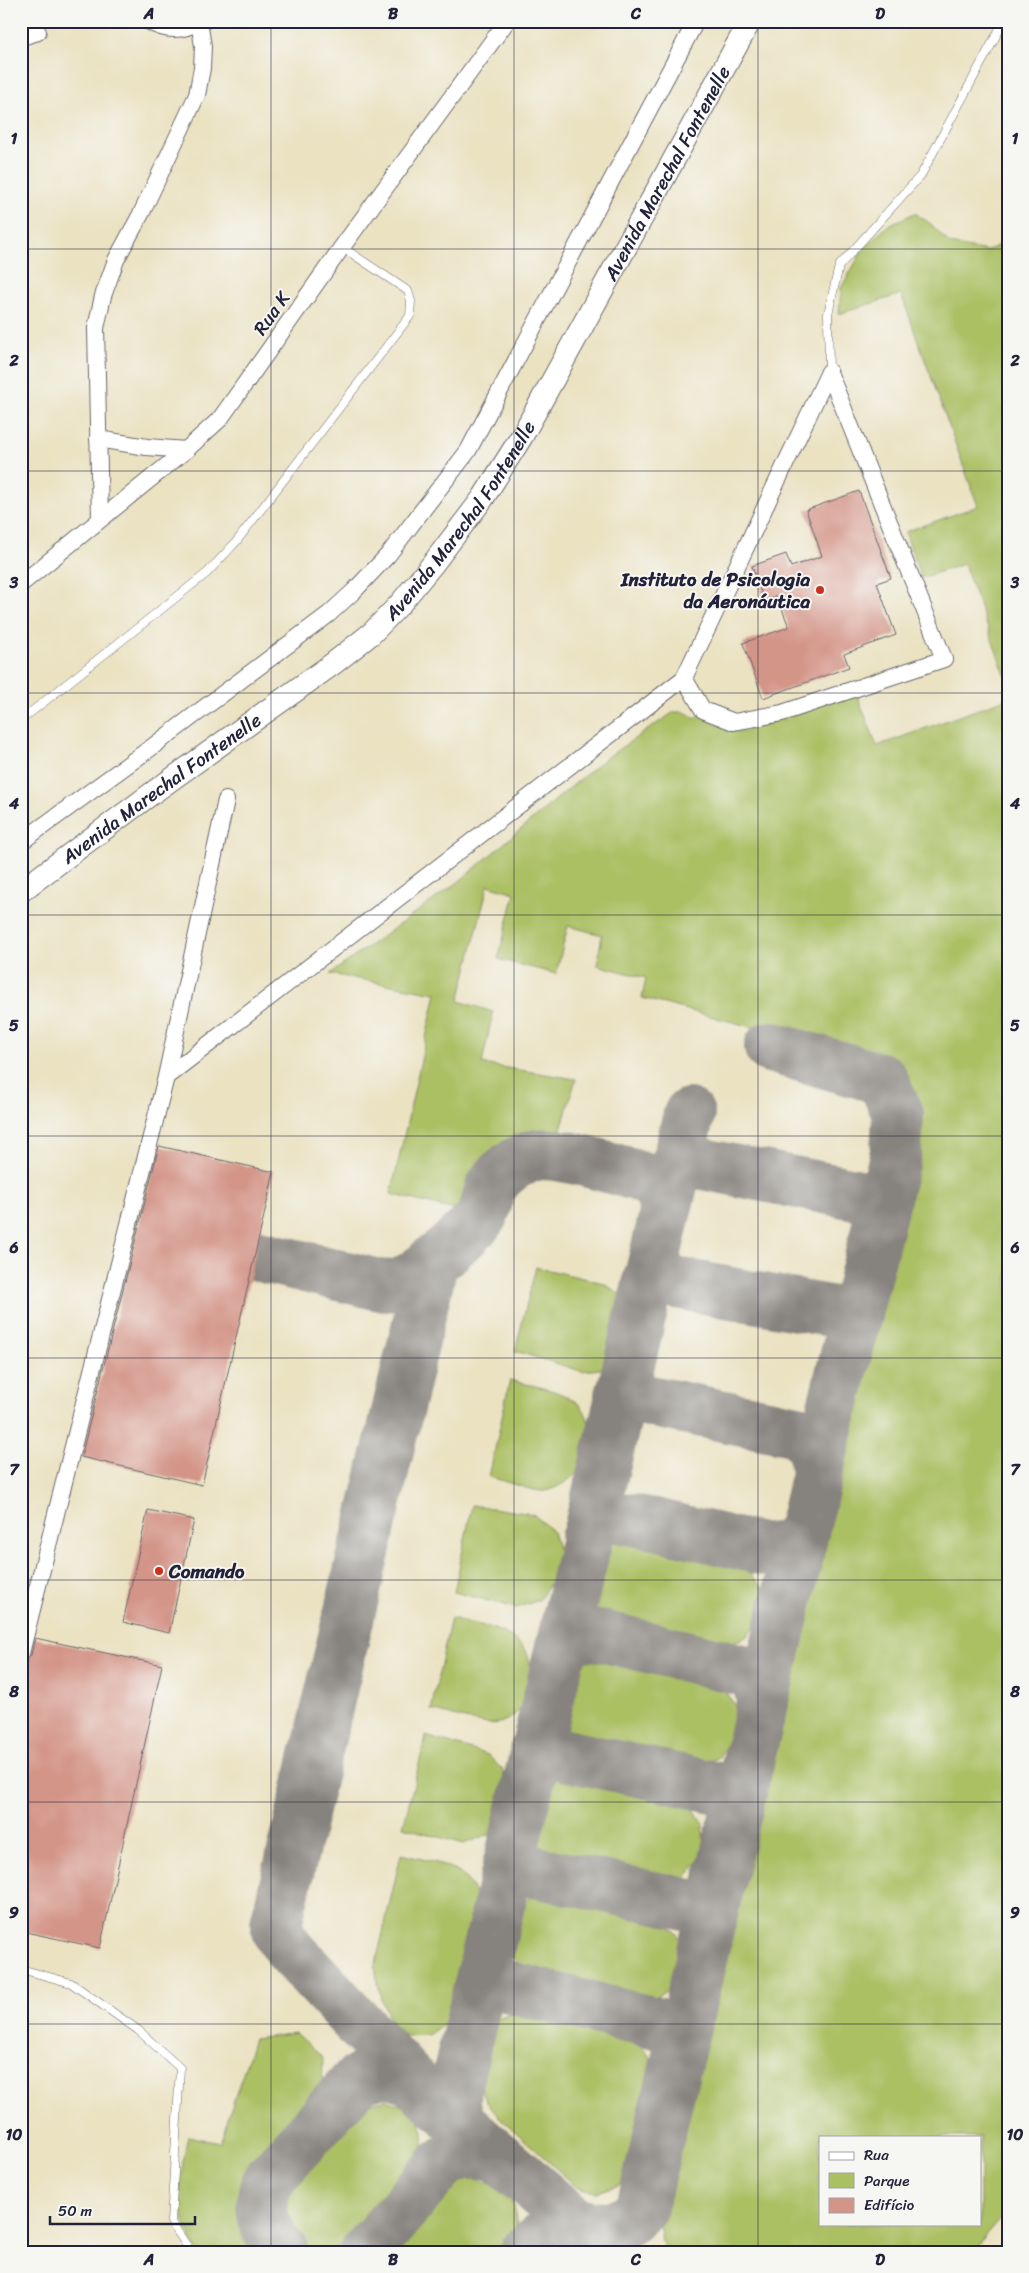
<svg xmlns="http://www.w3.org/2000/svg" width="1029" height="2273" viewBox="0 0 1029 2273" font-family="Sriracha,sans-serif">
<rect width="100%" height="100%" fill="#f6f6f2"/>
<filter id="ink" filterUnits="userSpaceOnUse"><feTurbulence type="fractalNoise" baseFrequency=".02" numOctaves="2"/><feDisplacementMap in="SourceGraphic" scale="10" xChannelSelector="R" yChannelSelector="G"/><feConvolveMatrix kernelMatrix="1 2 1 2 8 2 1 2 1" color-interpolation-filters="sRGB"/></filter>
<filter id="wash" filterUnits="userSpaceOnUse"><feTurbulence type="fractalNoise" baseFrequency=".0096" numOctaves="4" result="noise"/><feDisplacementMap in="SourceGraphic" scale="20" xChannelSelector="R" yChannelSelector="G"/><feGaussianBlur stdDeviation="1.12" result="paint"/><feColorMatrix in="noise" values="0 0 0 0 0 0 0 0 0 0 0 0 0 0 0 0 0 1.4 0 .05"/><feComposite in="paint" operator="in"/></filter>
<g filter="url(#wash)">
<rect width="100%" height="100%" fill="#ebe2c2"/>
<g fill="#abbf63" stroke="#66704f" fill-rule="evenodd">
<path d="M 915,213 L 931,224 L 950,244 L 987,251 L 1005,242 L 1008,238 L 1008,683 L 964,564 L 921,578 L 905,532 L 978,506 L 901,294 L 839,314 L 841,288 L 864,248 L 888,225 Z"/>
<path d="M 856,692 L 877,746 L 1008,698 L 1008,2210 L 972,2252 L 664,2252 L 657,2212 L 914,1134 L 913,1116 L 909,1098 L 893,1074 L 860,1056 L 642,998 L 646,978 L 597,965 L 602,935 L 568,926 L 556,974 L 498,959 L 515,893 L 488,885 L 459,1001 L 493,1012 L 482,1064 L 576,1079 L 559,1136 C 524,1141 493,1144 474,1179 C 469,1188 468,1202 466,1213 L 391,1194 L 436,993 L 330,974 L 457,883 L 603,760 L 674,712 L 685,712 L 696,719 L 700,715 L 731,730 L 746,731 ZM 820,2137 L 980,2137 L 980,2224 L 820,2224 Z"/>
<path d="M 536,1267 L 604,1283 L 619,1294 L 623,1308 L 610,1359 L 601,1369 L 581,1371 L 515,1351 Z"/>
<path d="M 510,1380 C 532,1386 558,1389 576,1402 C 594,1414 593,1449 582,1466 C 574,1478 559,1488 545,1491 C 537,1493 499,1479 489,1477 Z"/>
<path d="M 472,1505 L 533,1514 L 553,1532 L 560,1555 L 553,1579 L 539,1600 L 516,1608 L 454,1592 Z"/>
<path d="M 623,1537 L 740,1561 L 763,1588 L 762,1615 L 746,1637 L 721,1647 L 605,1623 L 584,1602 L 582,1575 L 597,1549 Z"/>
<path d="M 451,1618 C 473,1624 502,1627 519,1643 C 544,1667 529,1723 491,1724 C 479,1724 445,1713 431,1710 Z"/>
<path d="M 598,1653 L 719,1684 L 735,1705 L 735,1732 L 719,1757 L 689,1772 L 570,1741 L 554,1715 L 555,1691 L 571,1669 Z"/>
<path d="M 426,1736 L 488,1755 L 502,1769 L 507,1789 L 503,1817 L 492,1833 L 464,1844 L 403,1827 Z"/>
<path d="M 564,1776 L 692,1806 L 703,1824 L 704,1855 L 688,1875 L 664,1888 L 544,1864 L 527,1841 L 527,1812 L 539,1787 Z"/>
<path d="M 401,1854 C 435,1863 470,1864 478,1904 L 449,2020 L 428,2035 L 405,2036 L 391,2021 L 381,1999 L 375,1967 Z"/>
<path d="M 556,1893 L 658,1917 C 667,1924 675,1930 680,1939 C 683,1944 682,1950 682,1955 C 683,1980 667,1996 643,2001 L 534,1976 C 525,1970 516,1965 512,1954 C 505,1934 515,1902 536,1895 C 542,1893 550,1893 556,1893 Z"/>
<path d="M 525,2013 L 629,2036 C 645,2047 653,2057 655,2076 L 633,2168 L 619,2185 L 597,2192 L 579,2189 L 498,2116 C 491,2108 485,2100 482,2089 C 476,2068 475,2034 495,2021 C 505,2015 515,2013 525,2013 Z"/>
<path d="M 296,2033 L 323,2058 L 322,2089 L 245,2174 L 238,2218 L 250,2252 L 198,2252 C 173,2209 179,2182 188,2136 L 220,2143 L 254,2039 Z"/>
<path d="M 386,2100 C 418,2109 429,2126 421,2159 L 351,2243 C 325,2254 296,2252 285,2221 C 283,2216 280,2209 281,2203 C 282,2197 285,2190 288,2185 C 294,2174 344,2117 354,2111 C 364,2104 373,2102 386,2100 Z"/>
<path d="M 475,2179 C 513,2186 531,2221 503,2252 L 390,2252 L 449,2184 L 460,2180 Z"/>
</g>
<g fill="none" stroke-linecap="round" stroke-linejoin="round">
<g stroke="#86827e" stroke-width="52">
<path d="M 677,1159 L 885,1200"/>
<path d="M 255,1255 L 384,1286 C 389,1285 395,1286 399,1284 C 415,1280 471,1231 481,1217 C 487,1208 487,1197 491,1188 C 499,1172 519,1159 536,1155 C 558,1151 606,1167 629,1173 C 650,1178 663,1188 664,1211"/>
<path d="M 433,1260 L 276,1924 L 280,1936 L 289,1949 L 409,2078 L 602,2247"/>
<path d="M 649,1278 L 856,1316"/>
<path d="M 620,1395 L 797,1431 L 813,1448 L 817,1472"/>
<path d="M 586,1539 L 592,1527 L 601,1520 L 611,1516 L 655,1524 L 765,1550 L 789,1546 L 803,1531"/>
<path d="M 558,1659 C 569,1635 581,1633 606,1637 L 743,1670 C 759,1679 760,1685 762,1703"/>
<path d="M 536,1749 L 741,1793"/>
<path d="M 508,1866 L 713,1910"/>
<path d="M 481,1980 L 684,2030"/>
<path d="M 458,2120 L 455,2103 L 456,2084 L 689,1114"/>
<path d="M 575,2223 C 604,2231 622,2231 642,2206 L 834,1403 L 896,1152 L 898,1114 L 882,1079 L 770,1047"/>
<path d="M 283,2252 C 262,2231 255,2202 271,2176 L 356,2081 C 375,2070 389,2070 409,2078"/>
<path d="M 366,2252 L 442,2164 C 460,2150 479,2151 500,2157"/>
<path d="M 526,2252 C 544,2231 557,2229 584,2231"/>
</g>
</g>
<g id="blocks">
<g fill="#d49589">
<path d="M 859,491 L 891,578 L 877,583 L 896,635 L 844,654 L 849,667 L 763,698 L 743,643 L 789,627 L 777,596 L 764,601 L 752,566 L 786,554 L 791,567 L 822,556 L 806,510 Z"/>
<path d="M 159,1146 L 274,1172 L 202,1485 L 81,1457 Z"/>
<path d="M 148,1510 L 194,1520 L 169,1633 L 123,1622 Z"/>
<path d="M 35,1638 L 162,1665 L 100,1948 L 21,1931 L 21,1682 L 26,1662 L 31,1655 Z"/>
</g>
</g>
</g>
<g filter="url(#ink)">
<use href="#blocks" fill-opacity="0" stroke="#68656a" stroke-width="1"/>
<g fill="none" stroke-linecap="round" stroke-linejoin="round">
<defs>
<g id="service">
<path d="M 829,372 L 828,314 L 839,266 L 921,175 L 1004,21"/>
<path d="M 21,720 L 207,573 L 236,542 L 410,316 L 411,301 L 408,291 L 342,247"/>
<path d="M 21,1969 L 71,1983 L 138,2030 L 180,2068 L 171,2222 L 191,2252"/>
</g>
<g id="minor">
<path d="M 148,21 C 166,32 182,32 200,21"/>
<path d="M 21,37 L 38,32"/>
<path d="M 98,439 L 147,447 L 186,450"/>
<path d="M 100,519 L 96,328 L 103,296 L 116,260 L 142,212 L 197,95 L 202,68 L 203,46 L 199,22"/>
<path d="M 21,584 L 186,450 L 220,419 L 342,247 L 507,21"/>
<path d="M 684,678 L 703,710 L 734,722 L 782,713 L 944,659 L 829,372"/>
<path d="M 21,842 L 152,747 L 329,614 L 354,591 L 388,555 L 468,451 L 696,21"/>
<path d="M 166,1077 L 684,678 L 829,372"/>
<path d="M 21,1653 L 166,1077 L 226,800"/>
</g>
<g id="secondary">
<path id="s1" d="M 21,891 L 151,794 L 334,663 L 372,633 L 400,604 L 432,565 L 483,498 L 522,436 L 750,21"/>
</g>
</defs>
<use href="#service" stroke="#68656a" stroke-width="9"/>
<use href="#minor" stroke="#68656a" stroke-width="18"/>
<use href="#secondary" stroke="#68656a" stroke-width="24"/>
<use href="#service" stroke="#fff" stroke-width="8"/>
<use href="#minor" stroke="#fff" stroke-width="16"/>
<use href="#secondary" stroke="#fff" stroke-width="22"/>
</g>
</g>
<path fill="none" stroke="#22223b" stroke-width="1" stroke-opacity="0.55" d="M 271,21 L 271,2252M 514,21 L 514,2252M 758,21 L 758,2252M 21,249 L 1008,249M 21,471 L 1008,471M 21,693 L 1008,693M 21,915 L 1008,915M 21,1136 L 1008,1136M 21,1358 L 1008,1358M 21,1580 L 1008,1580M 21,1802 L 1008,1802M 21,2024 L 1008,2024"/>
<g fill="#c8321e" stroke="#f6f6f2" stroke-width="2">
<circle cx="820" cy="590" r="5"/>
<circle cx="159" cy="1571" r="5"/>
</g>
<g text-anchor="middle" stroke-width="4" stroke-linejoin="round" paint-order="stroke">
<g font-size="19" fill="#22223b" stroke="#f6f6f2">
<text dy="7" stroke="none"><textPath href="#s1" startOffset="984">Avenida Marechal Fontenelle</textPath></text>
<text transform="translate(271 313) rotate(-55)" y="7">Rua K</text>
<text dy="7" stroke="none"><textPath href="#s1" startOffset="579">Avenida Marechal Fontenelle</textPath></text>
<text dy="7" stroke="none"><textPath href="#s1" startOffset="174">Avenida Marechal Fontenelle</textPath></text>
</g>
<g font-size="19" font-weight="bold" fill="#22223b" stroke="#f6f6f2" text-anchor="end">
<text x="810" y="586">Instituto de Psicologia<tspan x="810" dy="22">da Aeronáutica</tspan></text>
<text x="169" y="1578" text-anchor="start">Comando</text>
</g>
</g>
<rect width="1029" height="2273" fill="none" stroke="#f6f6f2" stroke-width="55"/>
<rect x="819" y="2136" width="162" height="90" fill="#f6f6f2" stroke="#a1a1a9"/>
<rect x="829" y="2152" width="25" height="8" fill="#ffffff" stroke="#a1a1a9"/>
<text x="864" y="2160" font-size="15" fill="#22223b">Rua</text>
<rect x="829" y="2173" width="25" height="15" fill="#abbf63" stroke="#a1a1a9"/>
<text x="864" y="2186" font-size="15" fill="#22223b">Parque</text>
<rect x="829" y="2198" width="25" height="15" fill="#d49589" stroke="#a1a1a9"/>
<text x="864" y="2210" font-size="15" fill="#22223b">Edifício</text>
<path d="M50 2216v8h145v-8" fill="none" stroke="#22223b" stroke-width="2.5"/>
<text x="58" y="2216" font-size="15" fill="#22223b" stroke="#f6f6f2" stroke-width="4" paint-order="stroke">50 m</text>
<rect x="28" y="28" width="974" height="2218" fill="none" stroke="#22223b" stroke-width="2"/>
<g font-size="16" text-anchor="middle" font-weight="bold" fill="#22223b">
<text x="149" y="19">A</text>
<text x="393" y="19">B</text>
<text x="636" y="19">C</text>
<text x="880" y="19">D</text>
<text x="14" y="144">1</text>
<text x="1015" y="144">1</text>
<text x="14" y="366">2</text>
<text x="1015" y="366">2</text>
<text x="14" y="588">3</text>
<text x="1015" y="588">3</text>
<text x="14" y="809">4</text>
<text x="1015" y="809">4</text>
<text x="14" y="1031">5</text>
<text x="1015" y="1031">5</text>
<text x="14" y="1253">6</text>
<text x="1015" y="1253">6</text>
<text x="14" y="1475">7</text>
<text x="1015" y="1475">7</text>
<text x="14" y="1697">8</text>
<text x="1015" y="1697">8</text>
<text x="14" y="1918">9</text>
<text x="1015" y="1918">9</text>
<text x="14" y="2140">10</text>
<text x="1015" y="2140">10</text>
<text x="149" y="2265">A</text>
<text x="393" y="2265">B</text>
<text x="636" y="2265">C</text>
<text x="880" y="2265">D</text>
</g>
</svg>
